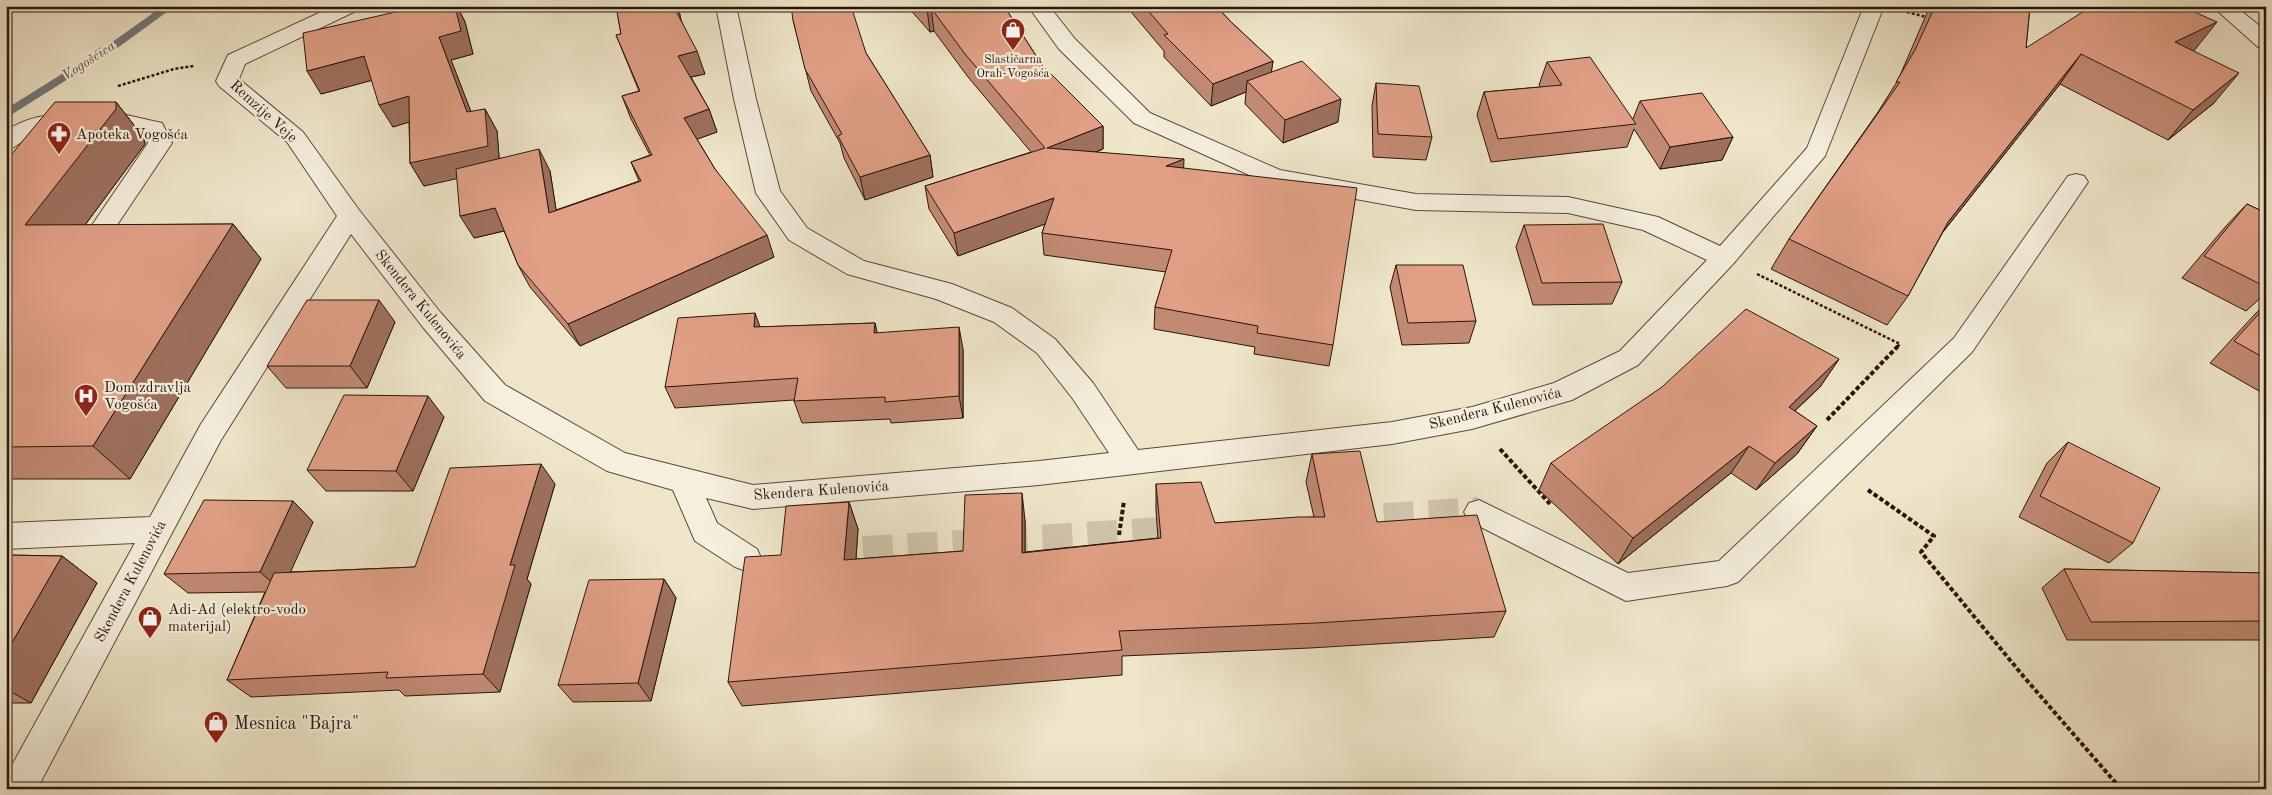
<svg xmlns="http://www.w3.org/2000/svg" width="2272" height="795" viewBox="0 0 2272 795" font-family="'Old Standard TT',serif">
<rect width="100%" height="100%" fill="#efe6ca"/>
<filter id="stains"><feTurbulence type="fractalNoise" baseFrequency=".004" numOctaves="4"/><feColorMatrix values="0 0 0 0 .2 0 0 0 0 .09 0 0 0 0 .02 0 0 0 .5 -.17"/></filter>
<radialGradient id="worn" r=".72"><stop offset=".6" stop-color="#630" stop-opacity="0"/><stop offset="1" stop-color="#630" stop-opacity=".3"/></radialGradient>
<g fill="none" stroke-linecap="round" stroke-linejoin="round">
<path fill="#71797a" fill-rule="evenodd" d="M 163,6 L 175,6 L 116,49 L 6,118 L 6,109 L 108,45 Z"/>
<g stroke="#d1c6ae" stroke-width="30" stroke-dasharray="30 15" stroke-linecap="butt">
<path d="M 1339,521 L 1479,512"/>
<path d="M 818,554 L 1194,530"/>
</g>
<defs>
<g id="minor">
<path d="M 334,6 L 361,6 L 358,10 L 245,64 L 239,79 L 303,132 L 359,210 L 440,312 L 505,385 L 625,453 L 753,485 L 1039,461 L 1109,453 L 1073,399 L 1037,353 L 994,322 L 936,299 L 847,274 L 789,240 L 756,193 L 734,99 L 716,6 L 736,6 L 756,99 L 780,191 L 807,228 L 864,261 L 952,284 L 1012,308 L 1055,339 L 1093,383 L 1138,450 L 1392,422 L 1472,407 L 1554,383 L 1620,351 L 1707,260 L 1643,230 L 1568,213 L 1416,210 L 1267,183 L 1134,123 L 1059,49 L 1028,6 L 1049,6 L 1075,39 L 1150,113 L 1280,170 L 1416,194 L 1568,197 L 1658,217 L 1720,246 L 1807,148 L 1864,6 L 1884,6 L 1825,156 L 1733,264 L 1638,365 L 1572,400 L 1472,429 L 1392,444 L 1039,485 L 753,509 L 706,498 L 717,523 L 757,549 L 761,558 L 757,567 L 746,571 L 735,567 L 695,541 L 673,490 L 607,471 L 485,401 L 422,326 L 351,234 L 221,440 L 37,789 L 6,789 L 6,776 L 135,543 L 6,549 L 6,523 L 150,517 L 201,424 L 337,216 L 287,142 L 219,86 L 216,81 L 228,55 Z"/>
<path d="M 2212,6 L 2235,6 L 2266,31 L 2266,48 L 2258,47 Z"/>
<path d="M 75,111 L 122,114 L 162,123 L 172,143 L 111,234 L 102,237 L 93,234 L 90,228 L 148,143 L 145,133 C 110,126 71,121 36,133 C 25,137 18,147 6,151 L 6,131 C 25,117 52,114 75,111 Z"/>
<path d="M 2076,174 L 2084,176 L 2088,182 L 1972,352 L 1738,582 L 1727,586 L 1626,601 L 1469,521 L 1464,512 L 1469,503 L 1479,500 L 1628,573 L 1719,561 L 1954,338 L 2068,176 Z"/>
</g>
</defs>
<use href="#minor" stroke="#5a483c" stroke-width="2"/>
<g stroke="#29140d" stroke-width="2.5" stroke-dasharray="3 2" stroke-linecap="butt">
<path d="M 1907,12 L 1930,18"/>
<path d="M 118,86 L 174,69 L 194,66"/>
<path d="M 1757,274 L 1900,344 L 1897,347"/>
</g>
<g stroke="#29140d" stroke-width="4" stroke-dasharray="4.5 2.5" stroke-linecap="butt">
<path d="M 1827,420 L 1898,346"/>
<path d="M 1500,449 L 1550,504"/>
<path d="M 1868,490 L 1934,536 L 1921,552 L 2024,677 L 2121,789"/>
<path d="M 1119,535 L 1124,501"/>
</g>
<use href="#minor" fill="#f5efdd" fill-rule="evenodd"/>
</g>
<g fill="#c28a73" stroke="#29140d">
<path d="M 422,6 L 457,6 L 465,22 L 473,54 L 451,60 L 471,112 L 485,109 L 497,131 L 499,158 L 550,171 L 556,210 L 639,181 L 631,162 L 650,155 L 631,119 L 622,96 L 639,91 L 616,35 L 621,34 L 616,6 L 678,6 L 681,20 L 705,74 L 691,77 L 709,109 L 717,132 L 697,139 L 715,169 L 774,257 L 580,346 L 530,287 L 518,265 L 504,231 L 474,238 L 457,178 L 424,186 L 410,163 L 409,122 L 393,127 L 372,80 L 321,94 Z"/>
<path d="M 907,6 L 1004,6 L 1042,65 L 1103,126 L 1103,149 L 1096,152 L 1184,168 L 1333,345 L 1329,366 L 1254,354 L 1255,347 L 1154,329 L 1155,307 L 1166,272 L 1044,255 L 1042,233 L 1045,224 L 958,256 L 929,209 L 925,186 L 1031,152 L 968,77 L 934,31 L 930,32 Z"/>
<path d="M 1126,6 L 1216,6 L 1231,22 L 1273,61 L 1271,72 L 1338,122 L 1283,143 L 1245,104 L 1246,92 L 1211,106 L 1164,57 L 1164,51 Z"/>
<path d="M 1930,6 L 2030,6 L 2026,48 L 2194,51 L 2214,103 L 2168,140 L 2060,84 L 1943,232 L 1908,296 L 1887,325 L 1771,269 L 1789,239 L 1878,112 L 1898,80 Z"/>
<path d="M 793,20 L 866,53 L 930,155 L 933,177 L 865,200 L 844,158 L 840,143 L 811,91 Z"/>
<path d="M 1547,62 L 1633,119 L 1640,101 L 1733,137 L 1722,160 L 1660,169 L 1634,129 L 1627,147 L 1491,162 L 1477,115 L 1484,92 L 1541,87 L 1539,85 Z"/>
<path d="M 1376,83 L 1432,137 L 1426,160 L 1373,157 L 1372,106 Z"/>
<path d="M 116,102 L 144,138 L 145,144 L 85,225 L 233,224 L 261,259 L 130,479 L 6,479 L 6,161 Z"/>
<path d="M 2247,204 L 2266,213 L 2266,293 L 2246,311 L 2182,278 L 2226,226 Z"/>
<path d="M 1524,225 L 1622,282 L 1612,304 L 1533,305 L 1516,247 Z"/>
<path d="M 1396,265 L 1476,321 L 1469,343 L 1402,345 L 1390,287 Z"/>
<path d="M 2266,304 L 2266,395 L 2210,363 L 2256,313 Z"/>
<path d="M 395,322 L 367,388 L 286,388 L 267,366 Z"/>
<path d="M 875,323 L 877,333 L 963,349 L 963,418 L 891,423 L 890,419 L 802,423 L 794,401 L 794,400 L 675,408 L 665,387 L 760,327 Z"/>
<path d="M 1839,359 L 1820,387 L 1795,411 L 1817,426 L 1797,454 L 1756,490 L 1731,473 L 1618,564 L 1539,490 L 1551,463 Z"/>
<path d="M 444,417 L 413,491 L 326,491 L 307,470 Z"/>
<path d="M 2068,442 L 2133,543 L 2109,563 L 2019,517 L 2047,463 Z"/>
<path d="M 1312,454 L 1377,522 L 1506,611 L 1494,637 L 1310,648 L 1122,656 L 1122,675 L 742,706 L 728,682 L 781,555 L 849,502 L 858,529 L 856,559 L 963,551 L 1025,520 L 1025,552 L 1158,538 L 1156,511 L 1156,484 L 1215,523 L 1314,517 L 1306,482 Z"/>
<path d="M 2266,454 L 2266,461 L 2262,458 Z"/>
<path d="M 555,484 L 527,579 L 531,584 L 500,692 L 405,696 L 399,690 L 251,697 L 227,680 L 265,592 L 188,593 L 164,574 L 293,501 L 313,522 L 290,572 L 415,567 Z"/>
<path d="M 6,555 L 62,556 L 97,583 L 31,703 L 6,703 Z"/>
<path d="M 2064,569 L 2266,573 L 2266,640 L 2067,640 L 2042,588 Z"/>
<path d="M 664,579 L 676,598 L 651,701 L 573,702 L 558,685 Z"/>
</g>
<g fill="#9e705e" stroke="#29140d">
<path d="M 455,6 L 457,6 L 465,22 L 473,54 L 451,60 L 480,135 L 467,112 L 439,37 Z"/>
<path d="M 675,6 L 678,6 L 684,34 L 676,11 Z"/>
<path d="M 931,8 L 934,31 L 930,32 L 927,9 Z"/>
<path d="M 2217,22 L 2193,52 L 2175,42 Z"/>
<path d="M 697,51 L 705,74 L 686,78 L 678,56 Z"/>
<path d="M 2081,54 L 2060,84 L 1927,252 L 1948,222 Z"/>
<path d="M 364,56 L 377,79 L 321,94 L 307,71 Z"/>
<path d="M 1273,61 L 1270,82 L 1247,81 L 1246,92 L 1211,106 L 1213,84 Z"/>
<path d="M 2239,73 L 2214,103 L 2168,140 L 2193,110 Z"/>
<path d="M 409,96 L 422,118 L 393,127 L 379,105 Z"/>
<path d="M 1341,99 L 1338,122 L 1283,143 L 1285,120 Z"/>
<path d="M 116,102 L 144,138 L 145,144 L 59,260 L 25,225 Z"/>
<path d="M 485,109 L 497,131 L 500,169 L 424,186 L 410,163 Z"/>
<path d="M 709,109 L 717,132 L 692,141 L 684,118 Z"/>
<path d="M 1103,126 L 1103,149 L 1049,170 L 1047,148 Z"/>
<path d="M 1733,137 L 1722,160 L 1660,169 L 1670,147 Z"/>
<path d="M 539,149 L 550,171 L 560,235 L 549,213 Z"/>
<path d="M 930,155 L 933,177 L 865,200 L 860,177 Z"/>
<path d="M 1184,159 L 1183,182 L 1166,166 Z"/>
<path d="M 1054,198 L 1056,220 L 958,256 L 954,233 Z"/>
<path d="M 495,208 L 508,230 L 474,238 L 460,216 Z"/>
<path d="M 233,224 L 261,259 L 130,479 L 93,446 Z"/>
<path d="M 767,235 L 774,257 L 580,346 L 568,324 Z"/>
<path d="M 379,300 L 395,322 L 367,388 L 350,366 Z"/>
<path d="M 755,313 L 763,335 L 754,327 Z"/>
<path d="M 875,323 L 880,345 L 874,333 Z"/>
<path d="M 959,327 L 963,349 L 963,418 L 959,396 Z"/>
<path d="M 1839,359 L 1820,387 L 1770,434 L 1789,407 Z"/>
<path d="M 428,396 L 444,417 L 413,491 L 396,471 Z"/>
<path d="M 1817,426 L 1797,454 L 1756,490 L 1775,463 Z"/>
<path d="M 1749,446 L 1731,473 L 1618,564 L 1633,538 Z"/>
<path d="M 541,464 L 555,484 L 527,579 L 531,584 L 500,692 L 483,674 L 510,565 Z"/>
<path d="M 1022,493 L 1025,520 L 1025,579 L 1022,553 Z"/>
<path d="M 293,501 L 313,522 L 282,591 L 260,572 Z"/>
<path d="M 849,502 L 858,529 L 854,586 L 844,560 Z"/>
<path d="M 62,556 L 97,583 L 31,703 L 6,689 L 6,653 Z"/>
<path d="M 664,579 L 676,598 L 651,701 L 638,683 Z"/>
</g>
<g fill="#e1a086" stroke="#29140d">
<path d="M 422,6 L 455,6 L 461,31 L 439,37 L 467,112 L 485,109 L 488,146 L 410,163 L 409,96 L 379,105 L 364,56 L 307,71 L 303,33 Z"/>
<path d="M 616,6 L 675,6 L 676,11 L 697,51 L 678,56 L 709,109 L 684,118 L 715,169 L 767,235 L 568,324 L 518,265 L 495,208 L 460,216 L 456,169 L 539,149 L 549,213 L 641,181 L 631,162 L 652,155 L 622,96 L 640,91 L 616,35 L 621,34 Z"/>
<path d="M 791,6 L 851,6 L 866,53 L 930,155 L 860,177 L 838,136 L 842,134 L 805,69 L 793,20 Z"/>
<path d="M 924,6 L 1004,6 L 1042,65 L 1103,126 L 1047,148 L 1184,159 L 1166,166 L 1357,188 L 1333,345 L 1257,333 L 1258,326 L 1155,307 L 1172,250 L 1042,233 L 1054,198 L 954,233 L 925,186 L 1045,148 L 965,54 L 931,8 L 927,9 Z"/>
<path d="M 1144,6 L 1216,6 L 1231,22 L 1273,61 L 1213,84 L 1164,35 L 1168,34 Z"/>
<path d="M 1935,6 L 2030,6 L 2026,48 L 2092,6 L 2181,6 L 2217,22 L 2175,42 L 2239,73 L 2193,110 L 2081,54 L 1948,222 L 1908,296 L 1789,239 L 1900,82 L 1896,82 L 1915,50 Z"/>
<path d="M 1590,57 L 1636,124 L 1498,139 L 1484,92 L 1562,85 L 1547,62 Z"/>
<path d="M 1302,61 L 1341,99 L 1285,120 L 1247,81 Z"/>
<path d="M 1376,83 L 1419,86 L 1432,137 L 1378,134 Z"/>
<path d="M 1702,93 L 1733,137 L 1670,147 L 1640,101 Z"/>
<path d="M 55,102 L 116,102 L 116,109 L 25,225 L 233,224 L 93,446 L 6,447 L 6,161 Z"/>
<path d="M 2247,204 L 2266,213 L 2266,287 L 2204,256 Z"/>
<path d="M 1603,224 L 1622,282 L 1542,283 L 1524,225 Z"/>
<path d="M 1396,265 L 1463,265 L 1476,321 L 1408,323 Z"/>
<path d="M 307,300 L 379,300 L 350,366 L 267,366 Z"/>
<path d="M 2266,306 L 2266,359 L 2234,341 Z"/>
<path d="M 1746,309 L 1839,359 L 1789,407 L 1817,426 L 1775,463 L 1749,446 L 1633,538 L 1551,463 L 1662,387 Z"/>
<path d="M 755,313 L 754,327 L 875,323 L 874,333 L 959,327 L 959,396 L 885,402 L 885,397 L 794,401 L 798,378 L 665,387 L 678,318 Z"/>
<path d="M 344,395 L 428,396 L 396,471 L 307,470 Z"/>
<path d="M 2068,442 L 2160,488 L 2133,543 L 2040,496 Z"/>
<path d="M 1360,451 L 1377,522 L 1477,515 L 1506,611 L 1316,623 L 1119,631 L 1122,650 L 728,682 L 745,557 L 781,555 L 786,506 L 849,502 L 844,560 L 963,551 L 965,495 L 1022,493 L 1022,553 L 1161,538 L 1156,484 L 1201,482 L 1215,523 L 1298,517 L 1325,517 L 1312,454 Z"/>
<path d="M 541,464 L 510,565 L 515,565 L 483,674 L 386,678 L 388,672 L 227,680 L 274,573 L 415,567 L 450,468 Z"/>
<path d="M 204,500 L 293,501 L 260,572 L 164,574 Z"/>
<path d="M 6,555 L 62,556 L 6,653 Z"/>
<path d="M 2064,569 L 2266,573 L 2266,621 L 2091,622 Z"/>
<path d="M 664,579 L 638,683 L 558,685 L 589,580 Z"/>
</g>
<defs>
<symbol id="shop-pin" viewBox="-11 -11 22 30"><path d="M0 17L-7.5 6A9.5 9.5 0 1 1 7.5 6Z" fill="#8f2418" stroke="#f5efdd"/><path d="M-5-2.5h2.3a2.7 3.5 0 0 1 5.4 0H5L5.5 6h-11ZM-1.5-2.5h3a1.5 2.3 0 0 0-3 0Z" fill="#fff"/></symbol>
<symbol id="pharmacy-pin" viewBox="-11 -11 22 30"><path d="M0 17L-7.5 6A9.5 9.5 0 1 1 7.5 6Z" fill="#8f2418" stroke="#f5efdd"/><path d="M-2-6h4v4h4v4h-4v4h-4v-4h-4v-4h4Z" fill="#fff"/></symbol>
<symbol id="hospital-pin" viewBox="-11 -11 22 30"><path d="M0 17L-7.5 6A9.5 9.5 0 1 1 7.5 6Z" fill="#8f2418" stroke="#f5efdd"/><path d="M-5-5h3v3.5h4V-5h3V5h-3V1.5h-4V5h-3Z" fill="#fff"/></symbol>
</defs>
<g fill-rule="evenodd">
<use href="#shop-pin" x="999" y="16" width="28" height="38"/>
<use href="#pharmacy-pin" x="45" y="120" width="28" height="38"/>
<use href="#hospital-pin" x="72" y="382" width="28" height="38"/>
<use href="#shop-pin" x="136" y="604" width="28" height="38"/>
<use href="#shop-pin" x="202" y="709" width="28" height="38"/>
</g>
<g text-anchor="middle" stroke-width="4.5" stroke-linejoin="round" paint-order="stroke">
<g font-size="12" fill="#29140d" stroke="#f5efdd">
<text x="1013" y="63">Slastičarna<tspan x="1013" dy="14">Orah-Vogošća</tspan></text>
</g>
<g font-size="14" font-style="italic" fill="#534f4d" stroke="#f5efdd">
<text transform="translate(88 60) rotate(-33)" y="5">Vogošćica</text>
</g>
<g font-size="15" fill="#29140d" stroke="#f5efdd">
<text transform="translate(264 111) rotate(42)" y="5">Remzije Veje</text>
<text transform="translate(421 304) rotate(51)" y="5">Skendera Kulenovića</text>
<text transform="translate(1495 408) rotate(-14)" y="5">Skendera Kulenovića</text>
<text transform="translate(821 490) rotate(-4)" y="5">Skendera Kulenovića</text>
<text transform="translate(130 581) rotate(-62)" y="5">Skendera Kulenovića</text>
</g>
<g font-size="15" fill="#29140d" stroke="#f5efdd" text-anchor="start">
<text x="76" y="139">Apoteka Vogošća</text>
<text x="104" y="392">Dom zdravlja<tspan x="104" dy="17">Vogošća</tspan></text>
<text x="168" y="614">Adi-Ad (elektro-vodo<tspan x="168" dy="17">materijal)</tspan></text>
</g>
<g font-size="18" fill="#29140d" stroke="#f5efdd" text-anchor="start">
<text x="234" y="729">Mesnica "Bajra"</text>
</g>
</g>
<rect width="2272" height="795" fill="none" stroke="#efe6ca" stroke-width="25"/>
<rect x="8" y="8" width="2257" height="780" fill="none" stroke="#29140d" stroke-width="2.5"/>
<rect x="12" y="12" width="2247" height="770" fill="none" stroke="#29140d"/>
<rect width="100%" height="100%" filter="url(#stains)"/>
<rect width="100%" height="100%" fill="url(#worn)"/>
</svg>
